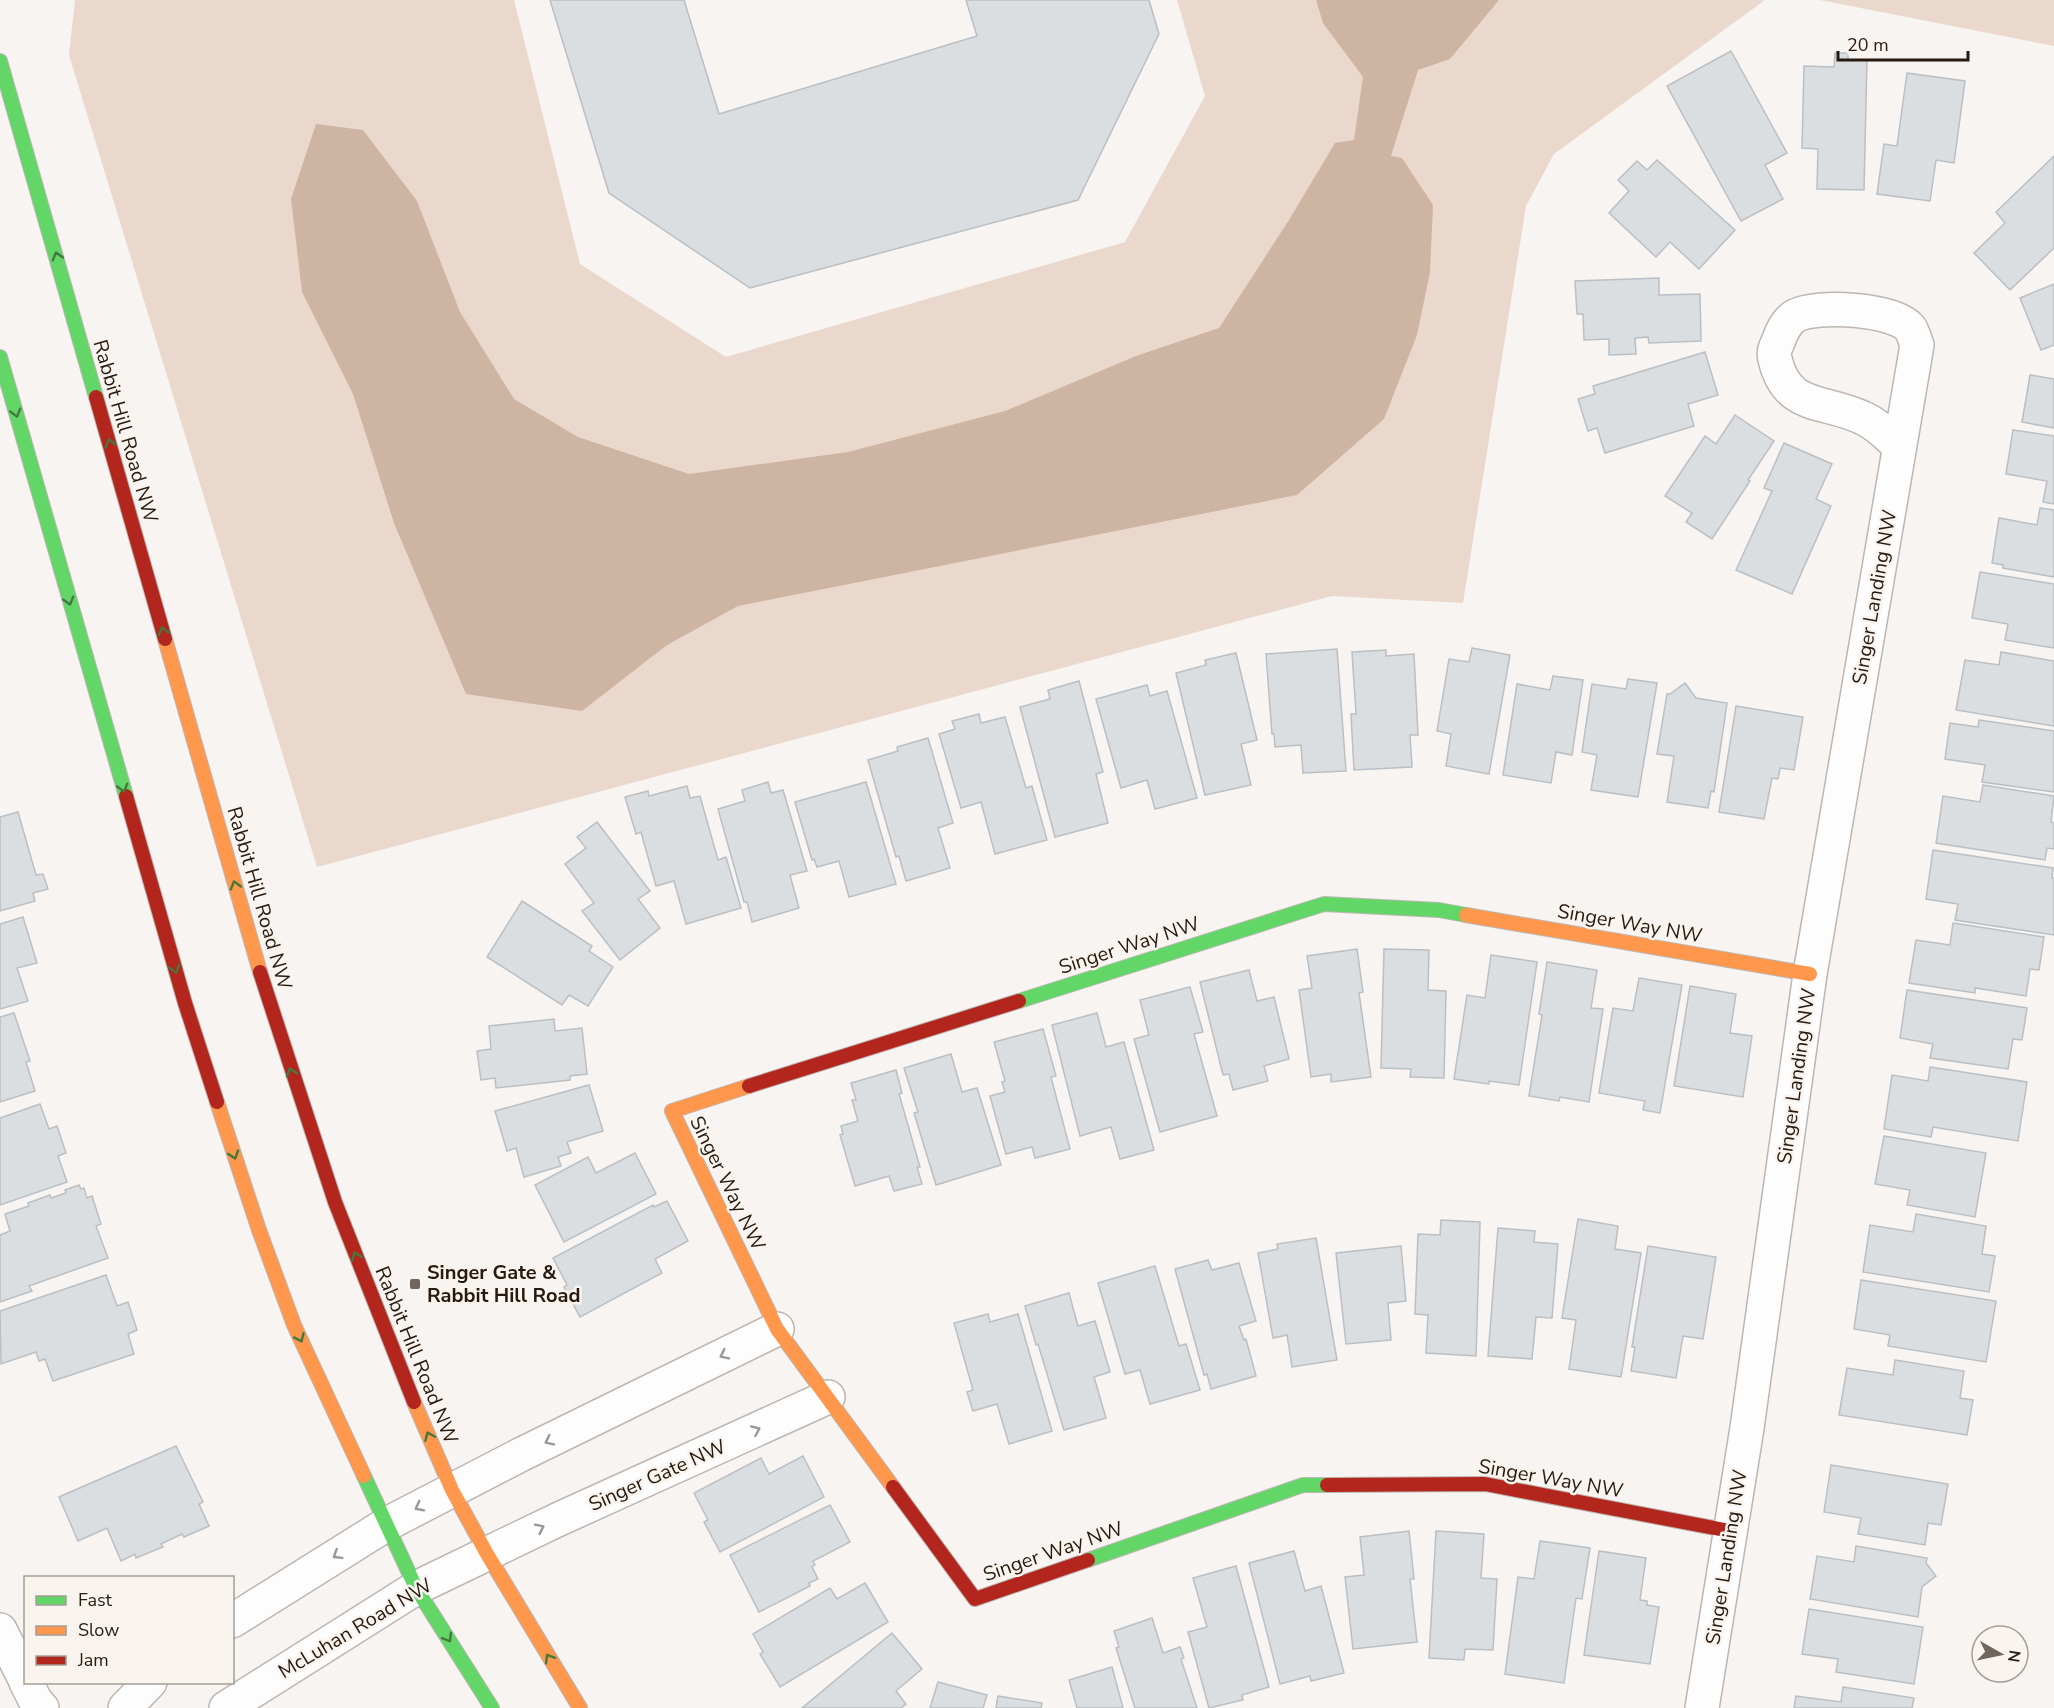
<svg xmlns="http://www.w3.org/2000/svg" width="2054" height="1708" viewBox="0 0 2054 1708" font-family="'Nunito Sans',sans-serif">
<rect width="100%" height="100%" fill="#f7f4f2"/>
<g fill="#ead8cc">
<path d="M 75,0 L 514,0 L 580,264 L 726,357 L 1125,242 L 1205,96 L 1177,0 L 1765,0 L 1554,154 L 1526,206 L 1463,603 L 1332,596 L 317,867 L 69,55 Z"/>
<path d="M 1820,0 L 2054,0 L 2054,46 Z"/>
</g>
<path fill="#ceb4a2" d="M 1316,0 L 1499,0 L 1450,59 L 1418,70 L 1391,156 L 1402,158 L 1433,205 L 1430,272 L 1417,335 L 1384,419 L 1297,495 L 738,606 L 667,645 L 582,711 L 466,694 L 394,523 L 353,394 L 302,292 L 291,199 L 316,124 L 363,130 L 417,201 L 460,312 L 514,399 L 578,437 L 689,474 L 848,452 L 1005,411 L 1136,356 L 1219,328 L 1289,220 L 1335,143 L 1354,140 L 1363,77 L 1323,23 Z"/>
<g fill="#dadee1" stroke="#babfc3" stroke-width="1.5">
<path d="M 550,0 L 684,0 L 719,114 L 977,36 L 966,0 L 1149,0 L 1159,34 L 1078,200 L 750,288 L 609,193 Z"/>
<path d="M 1731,51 L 1787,153 L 1765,165 L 1783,199 L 1741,221 L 1667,86 Z"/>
<path d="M 1835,53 L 1848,53 L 1848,60 L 1867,60 L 1864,190 L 1817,189 L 1818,149 L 1802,148 L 1804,66 L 1834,67 Z"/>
<path d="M 1907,73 L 1965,81 L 1954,163 L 1936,160 L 1930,201 L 1877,194 L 1884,144 L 1897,146 Z"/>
<path d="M 2054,156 L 2054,248 L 2010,290 L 1974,253 L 2005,223 L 1996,212 Z"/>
<path d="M 1657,160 L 1735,230 L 1699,269 L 1670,242 L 1656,257 L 1609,213 L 1629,191 L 1618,180 L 1637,161 L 1647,170 Z"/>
<path d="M 1659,278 L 1659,295 L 1700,294 L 1701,341 L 1649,343 L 1648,337 L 1635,338 L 1636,354 L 1609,355 L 1609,339 L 1584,340 L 1583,314 L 1577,314 L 1575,281 Z"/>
<path d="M 2054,284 L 2054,345 L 2041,350 L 2020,298 Z"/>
<path d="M 1705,352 L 1718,395 L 1688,404 L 1694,426 L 1605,453 L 1597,428 L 1588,431 L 1578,399 L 1595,394 L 1593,386 Z"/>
<path d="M 2030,375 L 2054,379 L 2054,428 L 2022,422 Z"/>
<path d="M 1735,415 L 1774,441 L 1748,480 L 1750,481 L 1712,539 L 1686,522 L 1692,513 L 1665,496 L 1705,436 L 1716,444 Z"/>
<path d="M 2013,430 L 2054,436 L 2054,504 L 2043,502 L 2047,481 L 2006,474 Z"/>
<path d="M 1784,443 L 1832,464 L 1816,499 L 1831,506 L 1792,594 L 1736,570 L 1772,491 L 1764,488 Z"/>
<path d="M 2040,508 L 2054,510 L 2054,577 L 2003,568 L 2003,565 L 1992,563 L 1999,518 L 2037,525 Z"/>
<path d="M 1980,572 L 2054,584 L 2054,648 L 2005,640 L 2008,624 L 1972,618 Z"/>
<path d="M 1472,648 L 1510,655 L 1489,774 L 1446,766 L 1451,734 L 1437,731 L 1449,659 L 1469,662 Z"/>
<path d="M 1337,649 L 1346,771 L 1303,773 L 1301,745 L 1275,747 L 1274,734 L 1272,734 L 1266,654 Z"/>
<path d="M 1386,650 L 1386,656 L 1414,654 L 1418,735 L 1410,735 L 1412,767 L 1354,770 L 1351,714 L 1356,714 L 1352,652 Z"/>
<path d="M 2001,652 L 2054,661 L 2054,726 L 1956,710 L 1965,660 L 1999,665 Z"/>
<path d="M 1236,653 L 1257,740 L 1241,744 L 1251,785 L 1205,795 L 1176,673 L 1206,665 L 1205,660 Z"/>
<path d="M 1553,676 L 1583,680 L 1572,755 L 1556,752 L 1551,783 L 1503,775 L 1517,684 L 1550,690 Z"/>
<path d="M 1628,679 L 1657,683 L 1638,797 L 1591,790 L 1597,755 L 1582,752 L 1592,684 L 1626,689 Z"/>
<path d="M 1079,681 L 1103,772 L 1096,774 L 1108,823 L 1055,837 L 1020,707 L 1050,699 L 1048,690 Z"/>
<path d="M 1685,683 L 1696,698 L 1727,703 L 1714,792 L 1711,791 L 1708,808 L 1667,802 L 1674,756 L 1657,754 L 1667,694 L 1670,694 Z"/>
<path d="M 1147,685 L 1150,696 L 1167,691 L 1197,798 L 1155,809 L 1147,780 L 1121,788 L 1096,699 Z"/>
<path d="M 1736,706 L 1803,717 L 1794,770 L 1780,768 L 1778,779 L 1772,778 L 1764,819 L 1719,812 Z"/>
<path d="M 979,714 L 981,723 L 1005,717 L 1026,788 L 1032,786 L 1047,840 L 995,854 L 981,802 L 961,808 L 939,734 L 955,729 L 952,721 Z"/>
<path d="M 1979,720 L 2054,731 L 2054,792 L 1982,782 L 1985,765 L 1945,759 L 1950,723 L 1978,727 Z"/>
<path d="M 928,738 L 953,823 L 938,828 L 950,868 L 906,881 L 899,856 L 896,857 L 868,760 L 898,751 L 897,747 Z"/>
<path d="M 768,782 L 771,793 L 783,790 L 807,871 L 790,875 L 799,908 L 752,922 L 747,902 L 744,902 L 718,809 L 745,801 L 742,790 Z"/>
<path d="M 866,782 L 896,884 L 849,897 L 839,861 L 817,867 L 814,859 L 812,860 L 795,802 Z"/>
<path d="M 1983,785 L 2054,796 L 2051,822 L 2054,823 L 2054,849 L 2047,848 L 2045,860 L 1936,843 L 1943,796 L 1980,802 Z"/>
<path d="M 687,786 L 690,798 L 700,796 L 718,860 L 726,857 L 741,908 L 686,924 L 674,881 L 656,886 L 641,832 L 636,834 L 625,797 L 648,791 L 649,796 Z"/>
<path d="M 18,812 L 36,875 L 43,874 L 48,889 L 33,893 L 35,901 L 0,911 L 0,817 Z"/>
<path d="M 597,822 L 650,891 L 638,899 L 660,928 L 620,960 L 582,911 L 594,903 L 565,864 L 586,848 L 577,837 Z"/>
<path d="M 1933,850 L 2053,868 L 2052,878 L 2054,878 L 2054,935 L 1955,920 L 1958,904 L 1926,899 Z"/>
<path d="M 522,901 L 592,946 L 589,951 L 613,967 L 588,1006 L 569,995 L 562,1005 L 487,957 Z"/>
<path d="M 23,917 L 37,963 L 17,968 L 28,1001 L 0,1009 L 0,924 Z"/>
<path d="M 1953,923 L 2044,937 L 2039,970 L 2030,969 L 2026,996 L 1975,988 L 1975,993 L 1909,983 L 1916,940 L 1950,945 Z"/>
<path d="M 1357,949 L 1363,992 L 1359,993 L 1371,1077 L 1331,1082 L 1331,1074 L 1311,1077 L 1299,990 L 1312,988 L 1307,956 Z"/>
<path d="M 1384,949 L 1429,950 L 1428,990 L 1446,991 L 1444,1078 L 1410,1077 L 1411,1069 L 1381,1068 Z"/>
<path d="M 1491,955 L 1537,962 L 1519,1085 L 1489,1081 L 1489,1084 L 1454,1079 L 1467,995 L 1485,998 Z"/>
<path d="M 1547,962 L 1597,970 L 1591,1008 L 1603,1009 L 1589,1102 L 1560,1097 L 1559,1101 L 1529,1096 L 1542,1015 L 1539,1014 Z"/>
<path d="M 1249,970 L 1257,1001 L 1274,997 L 1289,1059 L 1264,1066 L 1268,1081 L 1233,1090 L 1229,1074 L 1223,1075 L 1200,982 Z"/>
<path d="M 1639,978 L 1682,985 L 1660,1113 L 1643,1110 L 1645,1101 L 1599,1093 L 1613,1008 L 1633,1011 Z"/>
<path d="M 1690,986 L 1736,994 L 1730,1033 L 1752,1036 L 1743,1097 L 1674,1086 Z"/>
<path d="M 1190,987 L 1203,1032 L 1194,1034 L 1217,1116 L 1160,1132 L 1134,1039 L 1149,1035 L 1140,1000 Z"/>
<path d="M 1907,990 L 2027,1008 L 2022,1040 L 2013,1039 L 2008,1069 L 1930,1058 L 1933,1044 L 1900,1038 Z"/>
<path d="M 14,1013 L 30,1061 L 26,1062 L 35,1091 L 0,1102 L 0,1017 Z"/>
<path d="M 1097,1013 L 1106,1047 L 1124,1042 L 1154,1150 L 1120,1159 L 1111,1127 L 1080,1136 L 1052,1025 Z"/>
<path d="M 554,1019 L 555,1031 L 582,1028 L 587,1074 L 570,1076 L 570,1080 L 496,1088 L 495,1078 L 481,1080 L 477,1051 L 491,1049 L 489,1026 Z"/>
<path d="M 1043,1029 L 1056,1076 L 1051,1077 L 1070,1149 L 1035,1158 L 1032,1147 L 1006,1154 L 990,1096 L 1005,1092 L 1002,1082 L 1005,1081 L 994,1042 Z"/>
<path d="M 951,1054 L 962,1092 L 977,1088 L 1001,1165 L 936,1185 L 914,1113 L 918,1112 L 904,1068 Z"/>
<path d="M 1930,1067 L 2027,1082 L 2018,1141 L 1933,1127 L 1931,1137 L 1884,1129 L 1892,1075 L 1928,1081 Z"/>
<path d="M 896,1070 L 902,1093 L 899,1094 L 920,1167 L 917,1167 L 922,1184 L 894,1191 L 889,1176 L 855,1186 L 840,1135 L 843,1134 L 841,1126 L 858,1121 L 852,1100 L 856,1100 L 851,1083 Z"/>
<path d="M 589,1085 L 603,1131 L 567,1142 L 571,1153 L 558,1157 L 561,1166 L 524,1177 L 516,1148 L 507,1151 L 495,1111 Z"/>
<path d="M 40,1104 L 49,1129 L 57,1126 L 66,1153 L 58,1156 L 67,1182 L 0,1205 L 0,1118 Z"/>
<path d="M 1884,1136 L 1986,1153 L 1975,1217 L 1907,1205 L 1910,1190 L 1875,1184 Z"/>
<path d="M 635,1153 L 656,1194 L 564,1242 L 535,1185 L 588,1157 L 596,1173 Z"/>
<path d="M 79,1185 L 81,1189 L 84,1188 L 87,1198 L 92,1196 L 101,1224 L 96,1226 L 108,1258 L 29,1286 L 32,1291 L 0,1302 L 0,1235 L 10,1231 L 5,1214 L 29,1206 L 28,1203 L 50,1195 L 51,1198 L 66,1193 L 65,1190 Z"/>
<path d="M 667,1201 L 688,1241 L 655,1259 L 662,1273 L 580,1317 L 564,1287 L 567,1285 L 553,1258 L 653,1205 L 654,1207 Z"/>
<path d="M 1916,1214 L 1986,1226 L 1982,1254 L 1995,1256 L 1989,1292 L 1863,1272 L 1870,1225 L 1913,1232 Z"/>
<path d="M 1578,1219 L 1618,1226 L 1615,1249 L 1641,1253 L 1621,1377 L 1569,1369 L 1576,1320 L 1562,1318 Z"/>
<path d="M 1441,1220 L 1480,1222 L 1476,1356 L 1426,1353 L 1428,1315 L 1415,1314 L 1418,1234 L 1440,1235 Z"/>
<path d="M 1498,1228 L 1535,1231 L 1534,1242 L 1558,1244 L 1552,1318 L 1536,1317 L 1532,1359 L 1488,1356 Z"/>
<path d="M 1316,1238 L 1337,1360 L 1292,1367 L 1287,1335 L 1273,1338 L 1258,1253 L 1278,1249 L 1277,1244 Z"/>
<path d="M 1401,1246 L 1406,1301 L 1388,1303 L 1391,1340 L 1346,1344 L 1336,1253 Z"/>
<path d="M 1648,1246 L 1716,1257 L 1703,1339 L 1683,1336 L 1676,1378 L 1631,1371 L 1635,1347 L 1632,1347 Z"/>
<path d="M 1208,1260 L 1212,1270 L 1239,1263 L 1256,1321 L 1239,1326 L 1244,1340 L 1246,1339 L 1256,1376 L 1211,1389 L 1207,1374 L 1204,1375 L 1175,1269 Z"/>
<path d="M 1155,1266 L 1179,1346 L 1186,1344 L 1200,1390 L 1150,1404 L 1140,1370 L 1125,1374 L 1098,1283 Z"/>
<path d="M 106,1275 L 117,1306 L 128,1302 L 137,1330 L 128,1334 L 134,1354 L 53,1381 L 45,1359 L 39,1361 L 36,1352 L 1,1364 L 0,1311 Z"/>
<path d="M 1861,1280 L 1996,1301 L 1986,1362 L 1888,1346 L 1890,1335 L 1854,1329 Z"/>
<path d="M 1069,1293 L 1078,1326 L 1095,1321 L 1110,1372 L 1094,1377 L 1106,1418 L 1064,1430 L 1038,1344 L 1036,1345 L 1025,1306 Z"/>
<path d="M 988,1314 L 990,1322 L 1018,1314 L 1052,1431 L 1009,1444 L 997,1404 L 973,1411 L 967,1392 L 973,1390 L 954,1323 Z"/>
<path d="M 1895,1360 L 1964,1371 L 1960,1398 L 1973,1400 L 1967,1435 L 1839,1415 L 1847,1368 L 1893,1375 Z"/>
<path d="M 176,1446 L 203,1502 L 199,1504 L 209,1526 L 184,1537 L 182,1534 L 161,1544 L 163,1547 L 136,1558 L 135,1554 L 121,1561 L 107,1528 L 78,1541 L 59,1497 Z"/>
<path d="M 803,1456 L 824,1497 L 720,1552 L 704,1522 L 708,1520 L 694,1493 L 761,1458 L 769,1474 Z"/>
<path d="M 1831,1465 L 1948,1484 L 1941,1525 L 1928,1523 L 1925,1545 L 1858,1534 L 1861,1518 L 1824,1512 Z"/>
<path d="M 830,1505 L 850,1542 L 813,1561 L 815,1565 L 812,1567 L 818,1579 L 809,1583 L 810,1586 L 759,1612 L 730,1555 Z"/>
<path d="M 1409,1531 L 1414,1579 L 1410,1579 L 1417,1642 L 1353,1649 L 1345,1577 L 1364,1575 L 1360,1537 Z"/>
<path d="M 1436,1531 L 1484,1534 L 1481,1578 L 1497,1579 L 1493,1650 L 1465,1649 L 1464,1660 L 1429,1658 Z"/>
<path d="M 1540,1541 L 1590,1548 L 1582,1599 L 1576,1598 L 1564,1683 L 1505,1674 L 1518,1577 L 1534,1579 Z"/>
<path d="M 1856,1546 L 1927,1558 L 1926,1563 L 1936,1576 L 1922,1587 L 1918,1617 L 1810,1599 L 1817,1556 L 1854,1562 Z"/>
<path d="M 1294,1551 L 1305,1591 L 1321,1586 L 1344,1673 L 1311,1681 L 1310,1676 L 1280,1684 L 1249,1563 Z"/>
<path d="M 1599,1551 L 1646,1558 L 1640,1600 L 1647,1601 L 1647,1605 L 1659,1607 L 1650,1664 L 1584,1655 Z"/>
<path d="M 1236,1566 L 1269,1687 L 1242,1695 L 1243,1700 L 1209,1708 L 1188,1632 L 1207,1627 L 1193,1578 Z"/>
<path d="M 865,1583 L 888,1622 L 780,1687 L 760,1654 L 763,1652 L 753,1634 L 830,1588 L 837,1599 Z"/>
<path d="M 1809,1609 L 1923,1627 L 1914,1684 L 1836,1672 L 1838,1659 L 1802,1654 Z"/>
<path d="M 1152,1618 L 1163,1653 L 1180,1647 L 1184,1658 L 1181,1659 L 1197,1708 L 1135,1708 L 1116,1648 L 1119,1647 L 1114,1631 Z"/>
<path d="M 892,1633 L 922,1669 L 896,1691 L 906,1704 L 901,1708 L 802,1708 Z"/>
<path d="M 1112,1667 L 1123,1708 L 1077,1708 L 1069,1680 Z"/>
<path d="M 938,1682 L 987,1695 L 983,1708 L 930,1708 Z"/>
<path d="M 1843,1687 L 1914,1698 L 1912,1708 L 1794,1708 L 1796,1696 L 1841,1702 Z"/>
<path d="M 998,1696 L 1042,1703 L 1041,1708 L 996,1708 Z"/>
</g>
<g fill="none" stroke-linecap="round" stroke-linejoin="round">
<defs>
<g id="street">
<path d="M 232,1621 L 387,1524 L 520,1455 L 777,1329"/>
<path d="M 0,1630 L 26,1681"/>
<path d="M 26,1682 L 35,1700 L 42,1708"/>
<path d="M 125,1708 L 150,1682"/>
<path d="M 226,1708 L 416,1588 L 557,1520 L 828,1397"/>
<path d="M 1702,1708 L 1747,1428 L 1810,974 L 1917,345 C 1915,340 1913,332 1910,328 C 1894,309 1817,304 1795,316 C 1787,321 1781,333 1778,342 C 1775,348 1773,353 1775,359 C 1787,411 1824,399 1863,418 C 1877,424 1888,436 1899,446"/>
</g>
<g id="fast">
<path d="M 0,61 L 96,397"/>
<path d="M 0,357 L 126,796"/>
<path d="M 1019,1001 L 1324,904 L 1439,910 L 1466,915"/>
<path d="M 364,1476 L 416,1588 L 492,1708"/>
<path d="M 1088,1560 L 1303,1485 L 1327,1485"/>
</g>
<g id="slow">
<path d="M 165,639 L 260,972"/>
<path d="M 1466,915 L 1810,974"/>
<path d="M 749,1086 L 672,1111 L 777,1329 L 893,1487"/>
<path d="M 217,1102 L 259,1230 L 294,1325 L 364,1476"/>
<path d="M 414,1402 L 452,1490 L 487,1554 L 580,1708"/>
</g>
<g id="jam">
<path d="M 96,397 L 165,639"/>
<path d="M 126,796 L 185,1003 L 217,1102"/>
<path d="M 260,972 L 335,1202 L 414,1402"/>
<path d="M 749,1086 L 1019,1001"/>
<path d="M 1327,1485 L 1485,1484 L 1730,1531"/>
<path d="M 893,1487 L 975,1599 L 1088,1560"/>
</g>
</defs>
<use href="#street" stroke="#bdb6b1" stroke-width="36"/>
<use href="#fast" stroke="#bdb6b1" stroke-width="16"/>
<use href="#slow" stroke="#bdb6b1" stroke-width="16"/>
<use href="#jam" stroke="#bdb6b1" stroke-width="16"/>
<use href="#street" stroke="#fefdfd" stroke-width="33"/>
<use href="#fast" stroke="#63d668" stroke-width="14"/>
<use href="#slow" stroke="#ff974d" stroke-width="14"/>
<use href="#jam" stroke="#b3261e" stroke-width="14"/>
</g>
<defs><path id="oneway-chevron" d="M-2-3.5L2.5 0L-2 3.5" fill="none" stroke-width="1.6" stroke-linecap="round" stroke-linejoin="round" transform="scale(1.5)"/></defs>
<g stroke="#44783c">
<use href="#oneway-chevron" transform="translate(57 256) rotate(-106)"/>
<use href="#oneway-chevron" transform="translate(16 413) rotate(74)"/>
<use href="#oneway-chevron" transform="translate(110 443) rotate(-106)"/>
<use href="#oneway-chevron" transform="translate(69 601) rotate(74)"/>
<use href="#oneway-chevron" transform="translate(163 631) rotate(-106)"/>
<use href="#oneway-chevron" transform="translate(123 788) rotate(74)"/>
<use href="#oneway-chevron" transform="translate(235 885) rotate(-106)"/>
<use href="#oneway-chevron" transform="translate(175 969) rotate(74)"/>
<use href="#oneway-chevron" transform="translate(291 1072) rotate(-108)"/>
<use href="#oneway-chevron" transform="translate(234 1155) rotate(72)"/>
<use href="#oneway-chevron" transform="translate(356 1256) rotate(-111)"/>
<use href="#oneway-chevron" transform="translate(300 1338) rotate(66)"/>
<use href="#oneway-chevron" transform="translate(429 1436) rotate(-113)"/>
<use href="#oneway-chevron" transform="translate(448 1638) rotate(58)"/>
<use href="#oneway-chevron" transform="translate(549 1658) rotate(-121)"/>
</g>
<g stroke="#9d9793">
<use href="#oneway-chevron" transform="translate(724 1355) rotate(154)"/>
<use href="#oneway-chevron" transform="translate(756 1430) rotate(-24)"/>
<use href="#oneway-chevron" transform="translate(549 1441) rotate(154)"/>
<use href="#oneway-chevron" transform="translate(419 1507) rotate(153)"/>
<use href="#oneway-chevron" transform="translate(540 1528) rotate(-26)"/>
<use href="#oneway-chevron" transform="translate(337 1555) rotate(148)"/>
</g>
<rect fill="#6f6660" stroke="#faf4ef" stroke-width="2" x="409" y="1278" width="12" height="12" rx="3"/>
<g text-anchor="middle" stroke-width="5" stroke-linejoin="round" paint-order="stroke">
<g font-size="20" fill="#261a11" stroke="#faf4ef">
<text transform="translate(126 431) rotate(74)" y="7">Rabbit Hill Road NW</text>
<text transform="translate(1874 597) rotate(-80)" y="7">Singer Landing NW</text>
<text transform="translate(260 898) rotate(74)" y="7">Rabbit Hill Road NW</text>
<text transform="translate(1630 923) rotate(10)" y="7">Singer Way NW</text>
<text transform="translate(1129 945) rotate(-18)" y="7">Singer Way NW</text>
<text transform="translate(1796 1076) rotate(-82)" y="7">Singer Landing NW</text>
<text transform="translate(728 1183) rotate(64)" y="7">Singer Way NW</text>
<text transform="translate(417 1355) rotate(68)" y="7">Rabbit Hill Road NW</text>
<text transform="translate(657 1475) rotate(-24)" y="7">Singer Gate NW</text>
<text transform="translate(1551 1478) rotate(10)" y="7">Singer Way NW</text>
<text transform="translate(1053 1551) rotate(-19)" y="7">Singer Way NW</text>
<text transform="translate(1726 1557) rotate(-81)" y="7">Singer Landing NW</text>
<text transform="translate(355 1628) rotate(-31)" y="7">McLuhan Road NW</text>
</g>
<g font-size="20" font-weight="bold" fill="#261a11" stroke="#faf4ef" text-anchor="start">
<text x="427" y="1279">Singer Gate &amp;<tspan x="427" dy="23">Rabbit Hill Road</tspan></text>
</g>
</g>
<rect x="24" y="1576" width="210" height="108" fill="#faf4ef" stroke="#a59d96" stroke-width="1.5"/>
<rect x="36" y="1596" width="30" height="9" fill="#63d668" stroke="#a59d96" stroke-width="1.5"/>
<text x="78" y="1606" font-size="18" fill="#261a11">Fast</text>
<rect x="36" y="1626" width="30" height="9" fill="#ff974d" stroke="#a59d96" stroke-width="1.5"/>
<text x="78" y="1636" font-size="18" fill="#261a11">Slow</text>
<rect x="36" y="1656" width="30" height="9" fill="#b3261e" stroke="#a59d96" stroke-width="1.5"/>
<text x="78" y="1666" font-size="18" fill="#261a11">Jam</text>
<g transform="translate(2000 1654) rotate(99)"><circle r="28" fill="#faf4ef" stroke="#a59d96" stroke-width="1.5"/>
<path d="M0-4.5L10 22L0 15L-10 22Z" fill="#6f6660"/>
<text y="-9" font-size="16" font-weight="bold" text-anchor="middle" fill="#261a11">N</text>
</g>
<path d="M1838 51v9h130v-9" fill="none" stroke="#261a11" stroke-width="3"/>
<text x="1847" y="51" font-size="18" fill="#261a11" stroke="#faf4ef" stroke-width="4.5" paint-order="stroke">20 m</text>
</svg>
